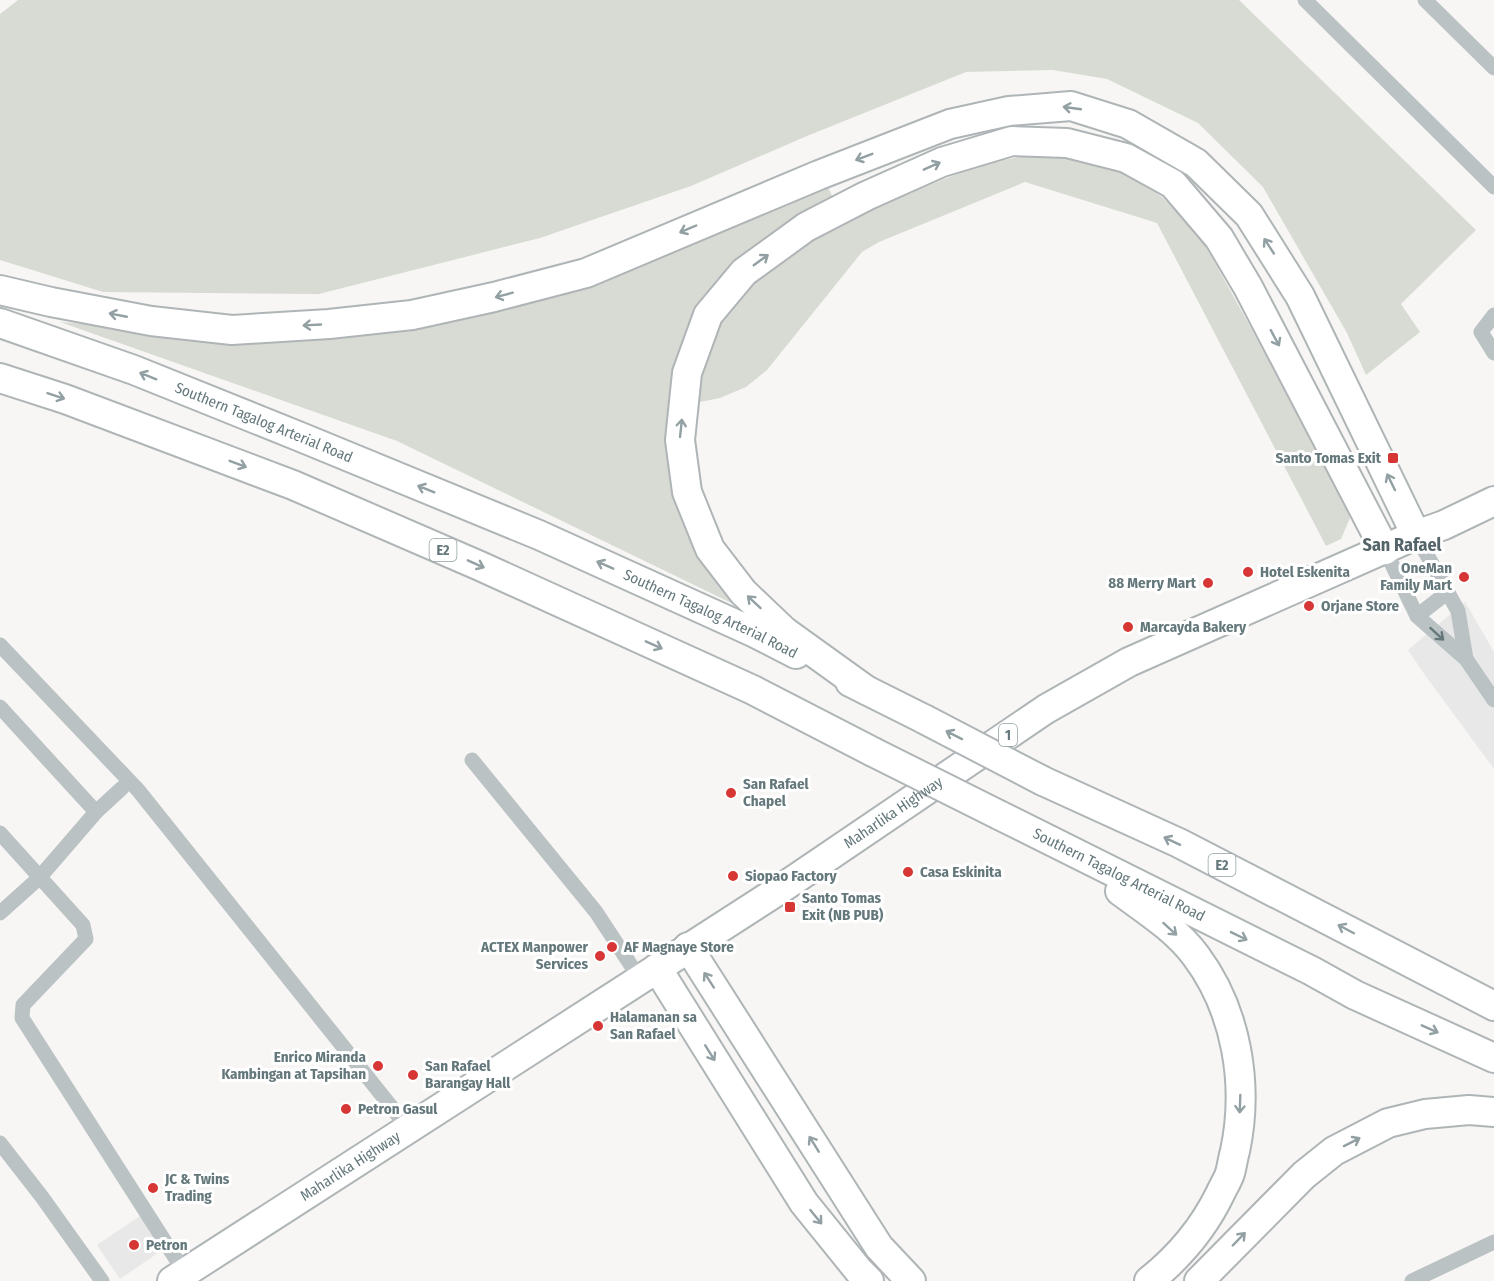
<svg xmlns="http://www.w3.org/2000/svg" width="1494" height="1281" viewBox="0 0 1494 1281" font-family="'Fira Sans Condensed',sans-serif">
<rect width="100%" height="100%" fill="#f7f6f4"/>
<g fill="#e7e8e7">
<path d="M 1465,602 L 1494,652 L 1494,769 L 1425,675 L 1408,650 Z"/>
<path d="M 149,1210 L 171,1244 L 120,1279 L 97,1245 Z"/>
</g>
<g fill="#d8dbd3">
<path d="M 18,0 L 1239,0 L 1476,230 L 1401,304 L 1420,332 L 1366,375 L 1347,333 L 1263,187 L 1198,123 L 1107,79 L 1053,70 L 966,72 L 807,136 L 691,186 L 540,238 L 319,294 L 103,292 L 0,260 L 0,14 Z"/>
<path d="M 1029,155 L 1078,158 L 1127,175 L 1162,197 L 1200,236 L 1345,498 L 1350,518 L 1341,539 L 1326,546 L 1157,223 L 1025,182 L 879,242 L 862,252 L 767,370 L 746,387 L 720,398 L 695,403 L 703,354 L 724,310 L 748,276 L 809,234 L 979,165 Z"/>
<path d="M 827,185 L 834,200 L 695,333 L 676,481 L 752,613 L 397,441 L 60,322 L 214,333 L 411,327 Z"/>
</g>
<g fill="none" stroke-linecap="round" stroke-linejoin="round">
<defs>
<g id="highway">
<path d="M 0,290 L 51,302 L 151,321 L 232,330 L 329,324 L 412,315 L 494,297 L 586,273 L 819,175 L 950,124 L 1009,111 L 1071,106 L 1128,124 L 1196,163 L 1249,215 L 1300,296 L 1416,535"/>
<path id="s1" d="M 0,323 L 134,370 L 303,438 L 539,535 L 755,633 L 796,654"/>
<path d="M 0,378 L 65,399 L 293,485 L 480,566 L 753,690 L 873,752"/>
<path d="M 850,682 L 924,719"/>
<path d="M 866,690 L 784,631 L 743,592 L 710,549 L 687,492 L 680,440 L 687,373 L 708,315 L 744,272 L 806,227 L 866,196 L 942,162 L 1012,141 L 1067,143 L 1126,158 L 1173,184 L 1219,238 L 1248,287 L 1385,550"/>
<path d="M 1043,781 L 1179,843 L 1494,1006"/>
<path id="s2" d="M 999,815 L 1312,971 L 1355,995 L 1494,1058"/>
<path d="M 1120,891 C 1147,911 1176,929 1196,956 C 1237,1011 1249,1085 1235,1151 C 1233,1158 1232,1166 1230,1173 C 1228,1180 1223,1187 1220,1194 C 1203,1229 1179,1257 1149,1281"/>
<path d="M 688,947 L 879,1247 L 911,1281"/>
<path d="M 657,968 L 804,1203 L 859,1271 L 869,1281"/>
<path id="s3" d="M 172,1281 L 782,888 L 1046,709 L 1129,662 L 1416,535 L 1444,525 L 1494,501"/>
<path d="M 1199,1281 L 1304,1175 L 1334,1151 L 1388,1123 L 1425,1114 L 1469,1110 L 1494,1112"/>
</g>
</defs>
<use href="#highway" stroke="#afb5b7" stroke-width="32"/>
<g stroke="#bbc2c3" stroke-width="15">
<path d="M 1305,0 L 1494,187"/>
<path d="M 1425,0 L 1494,68"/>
<path d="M 1494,315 L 1481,332 L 1494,353"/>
<path d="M 1416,535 L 1458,611 L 1466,659"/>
<path d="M 1385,550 L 1417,616 L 1466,659 L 1494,700"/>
<path d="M 1417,616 L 1448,592"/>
<path d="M 0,645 L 138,790 L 409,1129"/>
<path d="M 0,707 L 96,812"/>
<path d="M 472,760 L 596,912 L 640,979"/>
<path d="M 0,833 L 83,925 L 86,939 L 23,1005 L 22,1018 L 185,1273"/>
<path d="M 0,913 L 39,878 L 96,812 L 122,788"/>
<path d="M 0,1143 L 42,1197 L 102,1281"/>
<path d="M 1412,1281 L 1494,1242"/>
</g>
<use href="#highway" stroke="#fff" stroke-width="28"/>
<defs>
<g id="highway-bridge">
<path d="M 924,719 L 1043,781"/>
<path d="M 873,752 L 999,815"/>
</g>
</defs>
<use href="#highway-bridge" stroke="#afb5b7" stroke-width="32" stroke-linecap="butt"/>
<use href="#highway-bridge" stroke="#fff" stroke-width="28"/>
</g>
<defs><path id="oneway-shaft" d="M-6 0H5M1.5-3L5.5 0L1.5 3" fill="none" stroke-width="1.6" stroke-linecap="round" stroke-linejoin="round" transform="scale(1.5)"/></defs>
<g stroke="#92a0a3">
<use href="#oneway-shaft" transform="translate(1072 108) rotate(-172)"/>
<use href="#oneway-shaft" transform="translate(864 157) rotate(159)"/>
<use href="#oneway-shaft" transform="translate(932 166) rotate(-24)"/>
<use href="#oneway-shaft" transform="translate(688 229) rotate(157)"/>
<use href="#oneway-shaft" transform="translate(1269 246) rotate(-123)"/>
<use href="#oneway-shaft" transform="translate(761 260) rotate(-36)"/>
<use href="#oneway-shaft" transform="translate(504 295) rotate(165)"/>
<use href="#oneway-shaft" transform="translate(118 315) rotate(-169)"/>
<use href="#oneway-shaft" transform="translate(312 325) rotate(177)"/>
<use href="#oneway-shaft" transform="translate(1275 338) rotate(62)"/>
<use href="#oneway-shaft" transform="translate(148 376) rotate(-158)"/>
<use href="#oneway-shaft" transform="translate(56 396) rotate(18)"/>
<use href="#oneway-shaft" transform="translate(681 428) rotate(-84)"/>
<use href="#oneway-shaft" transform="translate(238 464) rotate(21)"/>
<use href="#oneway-shaft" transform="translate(1391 482) rotate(-116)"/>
<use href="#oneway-shaft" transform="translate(426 489) rotate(-158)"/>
<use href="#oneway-shaft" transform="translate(476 564) rotate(24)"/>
<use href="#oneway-shaft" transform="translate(605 565) rotate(-156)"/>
<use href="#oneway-shaft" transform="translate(754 602) rotate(-137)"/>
<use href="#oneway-shaft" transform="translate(654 645) rotate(24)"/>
<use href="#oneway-shaft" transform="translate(954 735) rotate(-153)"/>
<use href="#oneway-shaft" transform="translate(1172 841) rotate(-155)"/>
<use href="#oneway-shaft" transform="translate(1170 929) rotate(42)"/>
<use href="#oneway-shaft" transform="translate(1346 929) rotate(-152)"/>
<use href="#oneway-shaft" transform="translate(1239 936) rotate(26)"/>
<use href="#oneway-shaft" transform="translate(709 980) rotate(-123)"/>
<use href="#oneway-shaft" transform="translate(1430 1029) rotate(24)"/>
<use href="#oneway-shaft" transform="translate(710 1053) rotate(58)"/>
<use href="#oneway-shaft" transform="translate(1240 1104) rotate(92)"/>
<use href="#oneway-shaft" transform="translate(1352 1142) rotate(-27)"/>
<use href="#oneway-shaft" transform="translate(814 1144) rotate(-122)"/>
<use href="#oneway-shaft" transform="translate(816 1217) rotate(51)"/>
<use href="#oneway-shaft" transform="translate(1239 1239) rotate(-46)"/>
</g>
<use stroke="#64787c" href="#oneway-shaft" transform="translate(1437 634) rotate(42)"/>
<g fill="#d63735" stroke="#fff" stroke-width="2">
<rect x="1387" y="452" width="12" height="12" rx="3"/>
<circle cx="1248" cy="572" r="6"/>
<circle cx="1464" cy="577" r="6"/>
<circle cx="1208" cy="583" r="6"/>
<circle cx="1309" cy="606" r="6"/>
<circle cx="1128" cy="627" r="6"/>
<circle cx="731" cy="793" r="6"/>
<circle cx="908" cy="872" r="6"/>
<circle cx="733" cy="876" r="6"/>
<rect x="784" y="901" width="12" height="12" rx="3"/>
<circle cx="612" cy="947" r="6"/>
<circle cx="600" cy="956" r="6"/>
<circle cx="598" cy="1026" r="6"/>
<circle cx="378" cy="1066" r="6"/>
<circle cx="413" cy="1075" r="6"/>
<circle cx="346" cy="1109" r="6"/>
<circle cx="153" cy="1188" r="6"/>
<circle cx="134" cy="1245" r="6"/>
</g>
<g text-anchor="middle" stroke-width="6" stroke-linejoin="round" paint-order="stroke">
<g fill="#fff" stroke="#92a0a3" stroke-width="1.5">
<rect x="429.5" y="539" width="27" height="22" rx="4.5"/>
<rect x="999" y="724" width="18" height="22" rx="4.5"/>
<rect x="1208.5" y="854" width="27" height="22" rx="4.5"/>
</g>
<g font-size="14" font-weight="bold" fill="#64787c">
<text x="443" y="555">E2</text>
<text x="1008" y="740">1</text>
<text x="1222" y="870">E2</text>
</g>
<g font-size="15" fill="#64787c" stroke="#fff">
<text dy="5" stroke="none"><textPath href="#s1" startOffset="282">Southern Tagalog Arterial Road</textPath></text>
<text dy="5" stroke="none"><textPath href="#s1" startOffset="768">Southern Tagalog Arterial Road</textPath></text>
<text dy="5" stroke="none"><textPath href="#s3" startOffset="860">Maharlika Highway</textPath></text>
<text dy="5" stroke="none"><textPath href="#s2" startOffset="134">Southern Tagalog Arterial Road</textPath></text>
<text dy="5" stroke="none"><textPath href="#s3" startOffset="212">Maharlika Highway</textPath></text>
</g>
<g font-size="15" font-weight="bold" fill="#64787c" stroke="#fff" text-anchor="start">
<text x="1381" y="463" text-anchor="end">Santo Tomas Exit</text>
<text x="1452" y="573" text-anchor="end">OneMan<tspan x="1452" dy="17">Family Mart</tspan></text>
<text x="1260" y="577">Hotel Eskenita</text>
<text x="1196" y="588" text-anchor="end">88 Merry Mart</text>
<text x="1321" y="611">Orjane Store</text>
<text x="1140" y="632">Marcayda Bakery</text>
<text x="743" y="789">San Rafael<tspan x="743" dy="17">Chapel</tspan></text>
<text x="920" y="877">Casa Eskinita</text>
<text x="745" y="881">Siopao Factory</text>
<text x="802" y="903">Santo Tomas<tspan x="802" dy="17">Exit (NB PUB)</tspan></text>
<text x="588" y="952" text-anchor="end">ACTEX Manpower<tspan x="588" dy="17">Services</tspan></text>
<text x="624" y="952">AF Magnaye Store</text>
<text x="610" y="1022">Halamanan sa<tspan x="610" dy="17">San Rafael</tspan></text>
<text x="366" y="1062" text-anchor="end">Enrico Miranda<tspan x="366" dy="17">Kambingan at Tapsihan</tspan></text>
<text x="425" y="1071">San Rafael<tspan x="425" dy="17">Barangay Hall</tspan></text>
<text x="358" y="1114">Petron Gasul</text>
<text x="165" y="1184">JC &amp; Twins<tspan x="165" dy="17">Trading</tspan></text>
<text x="146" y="1250">Petron</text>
</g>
<g font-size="18" font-weight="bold" fill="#556468" stroke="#fff">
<text x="1402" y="551">San Rafael</text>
</g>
</g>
</svg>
